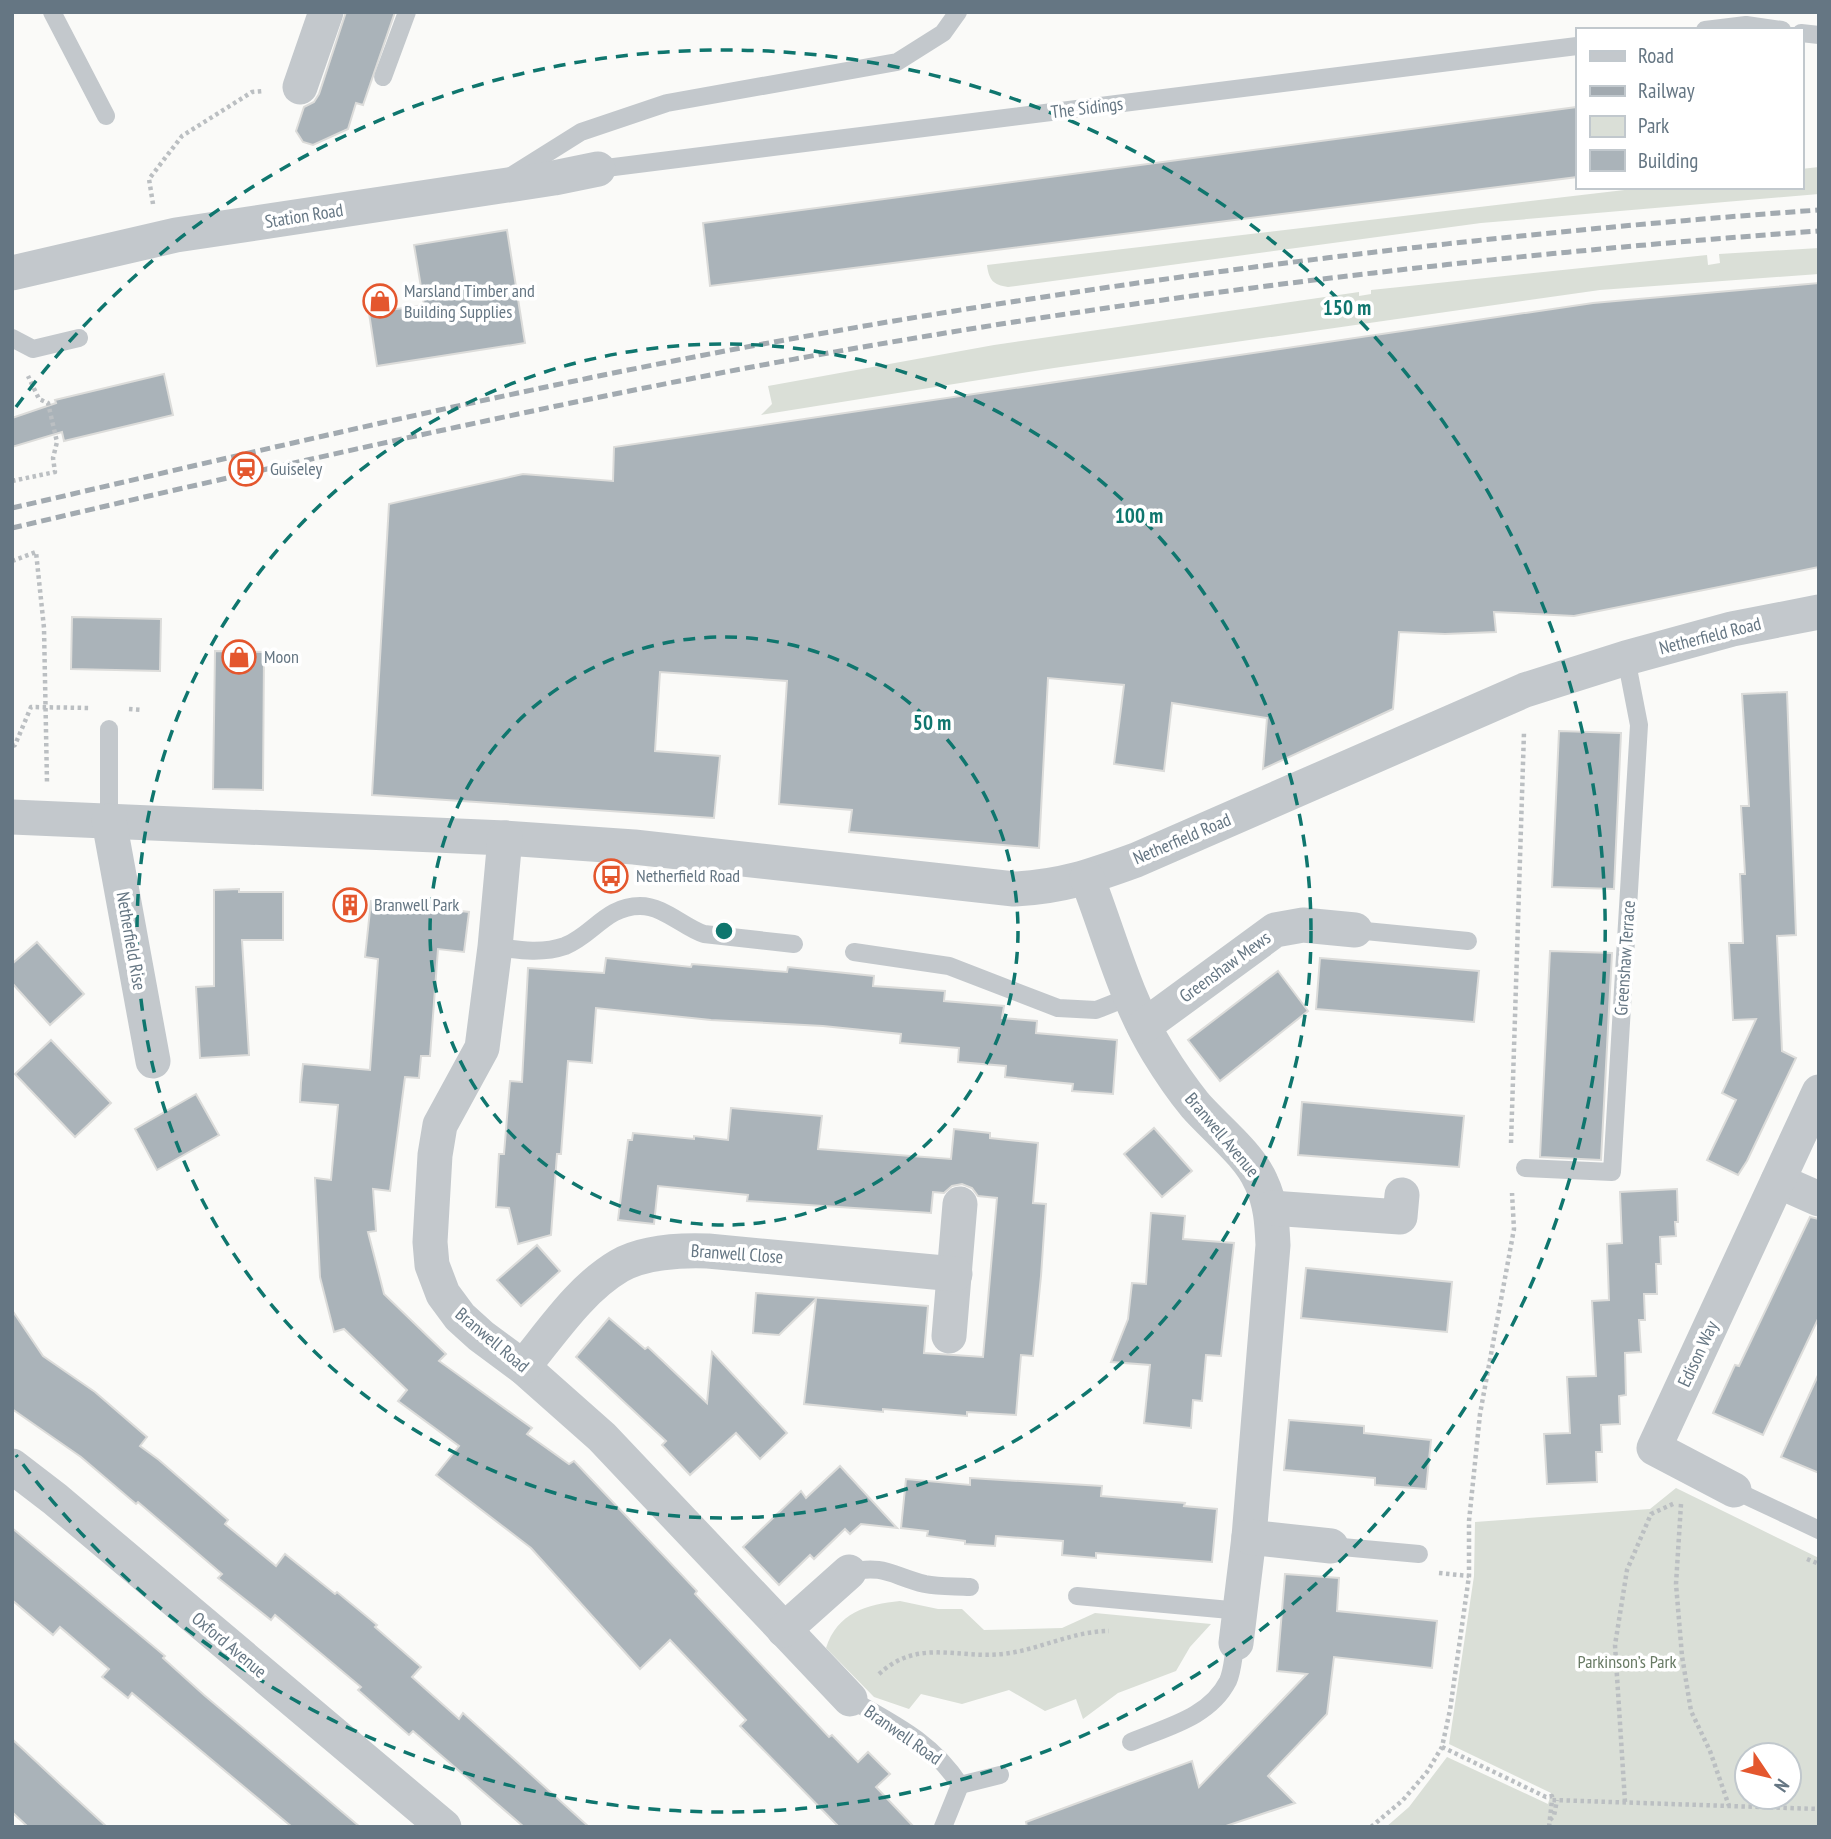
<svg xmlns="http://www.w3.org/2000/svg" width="1831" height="1839" viewBox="0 0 1831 1839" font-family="'PT Sans Narrow',sans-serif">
<rect width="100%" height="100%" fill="#fafaf8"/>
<g fill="#dadfd7" fill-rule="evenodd">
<path d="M 1819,167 L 1819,194 L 1481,223 L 1008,287 C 993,285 989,280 987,265 L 1650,187 L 1801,187 L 1801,169 Z"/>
<path d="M 1819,248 L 1819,274 L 1600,290 L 1054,368 L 761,415 L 772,404 L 768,386 L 994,345 L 1359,292 L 1359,296 L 1371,294 L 1371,290 L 1707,255 L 1708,265 L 1720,263 L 1719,254 Z"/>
<path d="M 1676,1488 L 1819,1558 L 1819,1827 L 1386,1827 L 1409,1807 L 1447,1757 L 1548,1804 L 1551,1793 L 1449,1744 L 1474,1576 L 1475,1522 L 1650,1509 ZM 1747,1755 L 1789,1755 L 1789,1797 L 1747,1797 Z"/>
<path d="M 900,1601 L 938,1609 L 962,1609 L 984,1630 L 1062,1628 L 1095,1613 L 1211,1624 L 1190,1647 L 1176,1671 L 1118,1693 L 1083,1719 L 1076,1699 L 1045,1711 L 1009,1690 L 962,1704 L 921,1694 L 909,1709 L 874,1697 L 826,1648 C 837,1613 867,1604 900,1601 Z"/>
</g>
<g fill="#aab3b9" stroke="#dcdcda" stroke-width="2">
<path d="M 346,12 L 395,12 L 363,105 L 356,103 L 348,129 L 313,145 L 303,142 L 296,131 L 304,107 L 314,102 L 319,94 Z"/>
<path d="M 1577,107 L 1577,177 L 710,286 L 703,223 Z"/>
<path d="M 507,230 L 525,343 L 377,366 L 369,313 L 424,305 L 414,245 Z"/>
<path d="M 1819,283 L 1819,567 L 1574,616 L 1494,612 L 1496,632 L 1445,634 L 1399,632 L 1393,709 L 1263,769 L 1267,718 L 1172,703 L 1164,771 L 1114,764 L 1124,685 L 1048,678 L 1039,848 L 849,832 L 852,810 L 779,804 L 787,681 L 660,672 L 655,751 L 720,756 L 714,818 L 372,795 L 389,504 L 523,474 L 613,481 L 614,447 L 1593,303 Z"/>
<path d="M 164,374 L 173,415 L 64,441 L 62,432 L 12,447 L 12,418 L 56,403 L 55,400 Z"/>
<path d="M 72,617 L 161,619 L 160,671 L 71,669 Z"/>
<path d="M 215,651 L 264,652 L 263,790 L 213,789 Z"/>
<path d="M 1787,692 L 1796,935 L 1777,936 L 1782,1051 L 1796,1058 L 1747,1161 L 1738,1175 L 1707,1160 L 1736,1100 L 1722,1093 L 1756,1019 L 1733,1020 L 1729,943 L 1743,943 L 1740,874 L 1745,874 L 1741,806 L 1749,806 L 1742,694 Z"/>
<path d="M 1559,731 L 1621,733 L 1614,889 L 1552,887 Z"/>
<path d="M 239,889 L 239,892 L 283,892 L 283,940 L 242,940 L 249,1055 L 200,1058 L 196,987 L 214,986 L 214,890 Z"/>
<path d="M 371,901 L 469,912 L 464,952 L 438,949 L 430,1056 L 421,1056 L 419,1078 L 405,1077 L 390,1191 L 373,1189 L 376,1231 L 368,1232 L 384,1294 L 446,1354 L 439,1361 L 532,1428 L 527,1434 L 569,1464 L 574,1461 L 697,1591 L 695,1594 L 829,1737 L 832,1735 L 858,1762 L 868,1752 L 890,1774 L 876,1787 L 914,1827 L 839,1827 L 740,1726 L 746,1720 L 670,1640 L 640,1669 L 531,1548 L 436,1475 L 459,1446 L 398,1401 L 407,1390 L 344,1329 L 334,1332 L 320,1277 L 315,1178 L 331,1180 L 338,1105 L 300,1102 L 301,1083 L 303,1064 L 370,1070 L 378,959 L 365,957 Z"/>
<path d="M 37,942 L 84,994 L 50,1025 L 12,983 L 12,964 Z"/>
<path d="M 1550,951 L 1612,953 L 1601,1160 L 1540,1157 Z"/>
<path d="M 606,958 L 691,967 L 692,964 L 787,972 L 788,967 L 874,976 L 873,986 L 945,991 L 944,1001 L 1004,1006 L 1002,1018 L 1037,1021 L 1036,1033 L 1117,1040 L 1113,1094 L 1072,1091 L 1073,1084 L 1005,1077 L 1006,1066 L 958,1062 L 959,1048 L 900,1043 L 901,1034 L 823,1026 L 711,1020 L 596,1008 L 592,1063 L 568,1061 L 561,1154 L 557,1154 L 551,1235 L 518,1244 L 509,1208 L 496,1207 L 499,1154 L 504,1154 L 510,1081 L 522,1082 L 528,968 L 604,973 Z"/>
<path d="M 1320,958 L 1479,971 L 1474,1022 L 1316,1009 Z"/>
<path d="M 1278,971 L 1308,1011 L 1220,1081 L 1188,1040 Z"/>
<path d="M 51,1040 L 111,1103 L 75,1137 L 15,1074 Z"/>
<path d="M 196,1094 L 219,1135 L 157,1170 L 135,1129 Z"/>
<path d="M 1302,1102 L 1464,1116 L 1459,1167 L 1298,1155 Z"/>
<path d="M 731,1108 L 822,1116 L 818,1149 L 951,1159 L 954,1129 L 990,1133 L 990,1138 L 1038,1143 L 1033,1203 L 1046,1204 L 1041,1276 L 1033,1356 L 1021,1355 L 1016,1415 L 967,1412 L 967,1416 L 883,1409 L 883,1412 L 804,1404 L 816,1299 L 779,1335 L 753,1333 L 756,1293 L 928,1306 L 924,1353 L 983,1357 L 997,1198 L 978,1196 L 972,1188 L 962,1184 L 952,1186 L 944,1193 L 933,1192 L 931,1213 L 747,1201 L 748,1195 L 658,1186 L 654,1224 L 618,1220 L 628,1140 L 632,1140 L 633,1133 L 694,1139 L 694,1136 L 728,1140 Z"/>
<path d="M 1154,1128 L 1192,1171 L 1162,1197 L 1124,1154 Z"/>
<path d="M 1677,1189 L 1678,1222 L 1675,1222 L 1676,1236 L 1660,1237 L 1661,1264 L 1656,1264 L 1657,1294 L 1644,1294 L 1645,1320 L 1639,1320 L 1641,1352 L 1625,1353 L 1626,1395 L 1619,1396 L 1620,1424 L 1601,1425 L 1602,1452 L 1596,1452 L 1597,1482 L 1547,1484 L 1544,1434 L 1570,1433 L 1567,1377 L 1596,1376 L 1592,1301 L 1609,1300 L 1607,1244 L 1622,1243 L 1620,1192 Z"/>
<path d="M 1151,1213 L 1185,1216 L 1183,1239 L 1234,1243 L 1221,1356 L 1206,1355 L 1202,1401 L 1193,1400 L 1191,1428 L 1144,1423 L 1150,1365 L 1111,1362 L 1128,1319 L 1132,1283 L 1146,1284 Z"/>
<path d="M 1810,1217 L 1819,1219 L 1819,1317 L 1763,1435 L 1713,1413 L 1735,1365 L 1739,1366 Z"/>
<path d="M 537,1245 L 560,1271 L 521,1306 L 497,1280 Z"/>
<path d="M 1306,1268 L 1452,1282 L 1447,1332 L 1301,1318 Z"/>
<path d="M 12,1310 L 43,1356 L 95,1392 L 147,1437 L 140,1446 L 159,1460 L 228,1520 L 225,1524 L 276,1566 L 285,1554 L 335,1594 L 337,1592 L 377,1625 L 375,1627 L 421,1667 L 412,1677 L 459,1719 L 463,1713 L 589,1827 L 524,1827 L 413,1731 L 409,1735 L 358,1690 L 361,1687 L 275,1615 L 271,1620 L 218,1578 L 222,1574 L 138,1502 L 136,1504 L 81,1457 L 12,1409 Z"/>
<path d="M 609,1318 L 645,1349 L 648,1347 L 707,1403 L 712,1352 L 787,1433 L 760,1459 L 736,1433 L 690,1475 L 662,1445 L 666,1441 L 576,1357 Z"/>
<path d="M 1819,1373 L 1819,1473 L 1781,1457 Z"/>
<path d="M 1289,1420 L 1364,1426 L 1364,1433 L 1431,1440 L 1426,1489 L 1375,1485 L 1375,1478 L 1284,1470 Z"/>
<path d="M 840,1466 L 897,1528 L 861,1524 L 850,1534 L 845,1529 L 814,1559 L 810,1555 L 779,1585 L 743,1547 L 801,1491 L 806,1498 Z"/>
<path d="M 970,1478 L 1102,1486 L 1101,1496 L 1185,1503 L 1184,1506 L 1217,1509 L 1212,1562 L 1096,1553 L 1096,1558 L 1062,1555 L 1063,1541 L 996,1536 L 995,1546 L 965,1544 L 965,1541 L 927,1536 L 928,1531 L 901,1528 L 906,1479 L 970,1485 Z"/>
<path d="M 12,1528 L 165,1656 L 163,1658 L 204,1695 L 360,1827 L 292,1827 L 132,1693 L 128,1698 L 102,1677 L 109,1669 L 60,1627 L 53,1635 L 12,1600 Z"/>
<path d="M 1285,1574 L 1339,1578 L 1337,1611 L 1437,1621 L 1432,1668 L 1334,1657 L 1327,1714 L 1268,1776 L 1295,1803 L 1223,1827 L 1027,1827 L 1026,1822 L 1192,1761 L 1199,1787 L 1307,1674 L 1277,1671 Z"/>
<path d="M 12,1739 L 59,1783 L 107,1827 L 28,1827 L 12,1812 Z"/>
</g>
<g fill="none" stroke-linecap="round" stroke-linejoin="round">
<g stroke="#bbbfc2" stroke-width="4.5" stroke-dasharray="3.5 3.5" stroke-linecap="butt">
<path d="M 153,204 L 149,179 L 182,136 L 252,92 L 263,91"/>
<path d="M 12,481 L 55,472 L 53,458 L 57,442 L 48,403 L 39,399 L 28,376"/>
<path d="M 12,561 L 36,552 L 44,628 L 47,782"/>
<path d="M 129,709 L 142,710"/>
<path d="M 12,746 L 15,745 L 31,707 L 89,708"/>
<path d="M 1511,1143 L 1524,732"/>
<path d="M 1681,1504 L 1676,1584 L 1682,1656 L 1691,1711 L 1710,1751 L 1729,1806"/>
<path d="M 1807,1559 L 1819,1564"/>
<path d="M 1439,1573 L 1469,1576"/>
<path d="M 879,1674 C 918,1638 957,1659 1003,1654 C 1039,1650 1073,1631 1109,1631"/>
<path d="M 1442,1747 L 1546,1797 L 1552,1796 L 1552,1800 L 1819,1809"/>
<path d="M 1625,1802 L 1615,1645 L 1627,1570 L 1651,1514 L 1675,1503"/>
<path d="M 1550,1820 L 1554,1816 L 1557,1800"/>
<path d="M 1371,1827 L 1403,1800 L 1427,1772 L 1442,1747 L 1450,1710 L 1469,1576 L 1469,1521 L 1480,1414 L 1514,1229 L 1512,1193"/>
<path d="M 1549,1827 L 1552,1800"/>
</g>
<g stroke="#c3c8cc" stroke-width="18">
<path d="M 52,12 L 106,116"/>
<path d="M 1705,30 L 1746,25 L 1782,30"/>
<path d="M 1801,33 L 1819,35"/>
<path d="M 383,77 L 407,12"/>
<path d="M 598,169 L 1577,46"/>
<path d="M 511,176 L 581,132 L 667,103 L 897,62 L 943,33 L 958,12"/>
<path d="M 12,338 L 33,349 L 79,338"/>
<path d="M 109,821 L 109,729"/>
<path d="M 1355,930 L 1468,941"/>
<path d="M 495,947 C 518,950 542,954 565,946 C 593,935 606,906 640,906 C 664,906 683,927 704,934 L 794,944"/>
<path d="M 854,952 L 949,966 L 1058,1008 L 1096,1010 L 1129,997"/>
<path d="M 1525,1168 L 1612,1172 L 1639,725 L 1626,658"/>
<path d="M 1734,1490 L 1819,1530"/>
<path d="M 1331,1546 L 1419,1554"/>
<path d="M 849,1572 C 885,1564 892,1576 925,1584 C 939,1587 956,1586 970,1587"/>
<path d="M 1077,1596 L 1241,1611"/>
<path d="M 850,1699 C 894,1724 932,1742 960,1785 L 943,1827"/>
<path d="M 1131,1742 C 1166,1727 1209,1718 1228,1681 C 1233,1670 1233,1655 1236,1643"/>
<path d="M 960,1785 L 1000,1775"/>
</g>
<g stroke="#c3c8cc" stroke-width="35">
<path d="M 300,87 L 326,12"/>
<path d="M 12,273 L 176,235 L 554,178 L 598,169"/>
<path d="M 12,817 L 505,838 L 634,847 L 1014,889 C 1061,887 1092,876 1136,860 L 1525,690 L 1626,658 L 1732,629 L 1819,612"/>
<path d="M 109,821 L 153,1061"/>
<path d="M 505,838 L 495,947 L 482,1048 L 440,1125 L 435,1155 L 430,1242 L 432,1265 L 443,1294 L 460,1317 L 481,1336 L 523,1367 L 602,1437 L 850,1699"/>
<path d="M 1087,878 C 1110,937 1125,998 1158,1052 C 1169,1070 1182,1089 1195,1105 C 1215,1128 1249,1154 1261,1182 C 1271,1203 1272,1223 1273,1245 L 1249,1537 L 1236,1643"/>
<path d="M 1144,1026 L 1275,930 L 1303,925 L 1355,930"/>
<path d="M 1778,1181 L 1819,1199"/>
<path d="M 1271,1208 L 1400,1217 L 1402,1195"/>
<path d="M 949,1336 L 960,1204"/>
<path d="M 523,1367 C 552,1332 580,1289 619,1266 C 643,1252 681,1250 708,1251 L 955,1274"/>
<path d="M 12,1466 L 55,1499 L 444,1827"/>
<path d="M 1734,1490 L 1654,1448 L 1819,1092"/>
<path d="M 1249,1537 L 1331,1546"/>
<path d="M 784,1630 L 849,1572"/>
</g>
<g stroke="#a2aab0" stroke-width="5" stroke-dasharray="10 5" stroke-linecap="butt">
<path d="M 12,508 C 254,452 496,394 741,348 C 1098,282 1457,236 1819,210"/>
<path d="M 12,528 C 254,471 497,416 741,369 C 1097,302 1457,257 1819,231"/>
</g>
</g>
<g fill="none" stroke="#0f766e" stroke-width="3.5" stroke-dasharray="12 9">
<circle cx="724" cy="931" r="294"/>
<circle cx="724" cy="931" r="587"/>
<path d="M16 407A881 881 0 1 1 16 1455"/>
</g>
<defs>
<symbol id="shop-ring" viewBox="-11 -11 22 22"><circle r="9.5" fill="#fff" stroke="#e4572e" stroke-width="1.5"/><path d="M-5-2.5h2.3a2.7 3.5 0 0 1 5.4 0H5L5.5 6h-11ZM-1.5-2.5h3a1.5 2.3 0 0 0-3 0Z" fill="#e4572e"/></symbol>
<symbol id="station-ring" viewBox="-11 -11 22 22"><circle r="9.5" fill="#fff" stroke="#e4572e" stroke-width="1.5"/><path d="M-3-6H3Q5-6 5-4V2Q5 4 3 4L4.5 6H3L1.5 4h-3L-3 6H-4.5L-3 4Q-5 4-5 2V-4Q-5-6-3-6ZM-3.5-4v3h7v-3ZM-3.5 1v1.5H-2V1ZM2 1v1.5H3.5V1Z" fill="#e4572e"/></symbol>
<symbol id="bus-ring" viewBox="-11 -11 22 22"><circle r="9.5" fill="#fff" stroke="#e4572e" stroke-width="1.5"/><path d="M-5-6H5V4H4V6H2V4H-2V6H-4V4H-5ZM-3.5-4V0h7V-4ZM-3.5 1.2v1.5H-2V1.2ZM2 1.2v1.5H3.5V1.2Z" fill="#e4572e"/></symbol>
<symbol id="building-ring" viewBox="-11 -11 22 22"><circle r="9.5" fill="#fff" stroke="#e4572e" stroke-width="1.5"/><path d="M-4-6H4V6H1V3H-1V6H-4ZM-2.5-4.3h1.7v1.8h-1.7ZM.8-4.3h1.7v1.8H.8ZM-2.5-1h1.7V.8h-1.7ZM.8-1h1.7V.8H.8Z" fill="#e4572e"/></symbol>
</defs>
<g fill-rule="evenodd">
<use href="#shop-ring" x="361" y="282" width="38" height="38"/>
<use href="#station-ring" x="227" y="450" width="38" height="38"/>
<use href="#shop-ring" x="220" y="638" width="38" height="38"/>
<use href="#bus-ring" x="592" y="857" width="38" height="38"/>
<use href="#building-ring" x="331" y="886" width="38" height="38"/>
</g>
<g text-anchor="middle" stroke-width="7" stroke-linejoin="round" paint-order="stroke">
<g font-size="18" fill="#657683" stroke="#fff">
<text transform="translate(1087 108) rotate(-7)" y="6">The Sidings</text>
<text transform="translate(304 216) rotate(-9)" y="6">Station Road</text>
<text transform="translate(1710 636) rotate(-14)" y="6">Netherfield Road</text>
<text transform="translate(1182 839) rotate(-23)" y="6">Netherfield Road</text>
<text transform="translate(131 941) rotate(80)" y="6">Netherfield Rise</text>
<text transform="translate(1625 958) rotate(-86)" y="6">Greenshaw Terrace</text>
<text transform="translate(1225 967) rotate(-36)" y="6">Greenshaw Mews</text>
<text transform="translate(1222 1135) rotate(50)" y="6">Branwell Avenue</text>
<text transform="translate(737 1254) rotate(4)" y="6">Branwell Close</text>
<text transform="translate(492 1340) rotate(40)" y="6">Branwell Road</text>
<text transform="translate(1698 1354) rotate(-65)" y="6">Edison Way</text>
<text transform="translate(229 1645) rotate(40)" y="6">Oxford Avenue</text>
<text transform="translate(903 1735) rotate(35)" y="6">Branwell Road</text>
</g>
<g font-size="18" fill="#657683" stroke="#fff" text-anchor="start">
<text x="404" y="297">Marsland Timber and<tspan x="404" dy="21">Building Supplies</tspan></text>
<text x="270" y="475">Guiseley</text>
<text x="264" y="663">Moon</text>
<text x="636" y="882">Netherfield Road</text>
<text x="374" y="911">Branwell Park</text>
</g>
<g font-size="18" fill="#687a64" stroke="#fff">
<text x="1627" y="1668">Parkinson’s Park</text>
</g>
</g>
<circle cx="724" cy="931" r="10" fill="#0f766e" stroke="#fff" stroke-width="3.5"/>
<g font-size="21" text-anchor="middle" font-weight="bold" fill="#0f766e" stroke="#fff" stroke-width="7" stroke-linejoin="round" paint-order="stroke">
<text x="1347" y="315">150 m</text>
<text x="1139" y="523">100 m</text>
<text x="932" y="730">50 m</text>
</g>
<rect width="1831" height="1839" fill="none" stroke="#657683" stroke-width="28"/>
<rect x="1576" y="28" width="228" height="161" fill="#ffffff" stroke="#c1c8cd" stroke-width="2"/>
<rect x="1590" y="51" width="35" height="10" fill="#c3c8cc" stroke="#c1c8cd" stroke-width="2"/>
<text x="1638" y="63" font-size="21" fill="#657683">Road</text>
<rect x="1590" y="86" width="35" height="10" fill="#a2aab0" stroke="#c1c8cd" stroke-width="2"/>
<text x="1638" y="98" font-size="21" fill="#657683">Railway</text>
<rect x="1590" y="116" width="35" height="21" fill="#dadfd7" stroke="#c1c8cd" stroke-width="2"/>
<text x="1638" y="133" font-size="21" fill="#657683">Park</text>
<rect x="1590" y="150" width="35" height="21" fill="#aab3b9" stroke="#c1c8cd" stroke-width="2"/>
<text x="1638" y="168" font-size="21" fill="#657683">Building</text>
<g transform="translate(1768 1776) rotate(125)"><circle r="33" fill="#ffffff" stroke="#c1c8cd" stroke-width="2"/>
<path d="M0-5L12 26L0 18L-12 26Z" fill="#e4572e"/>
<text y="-10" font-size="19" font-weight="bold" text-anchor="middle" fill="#657683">N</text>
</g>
</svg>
